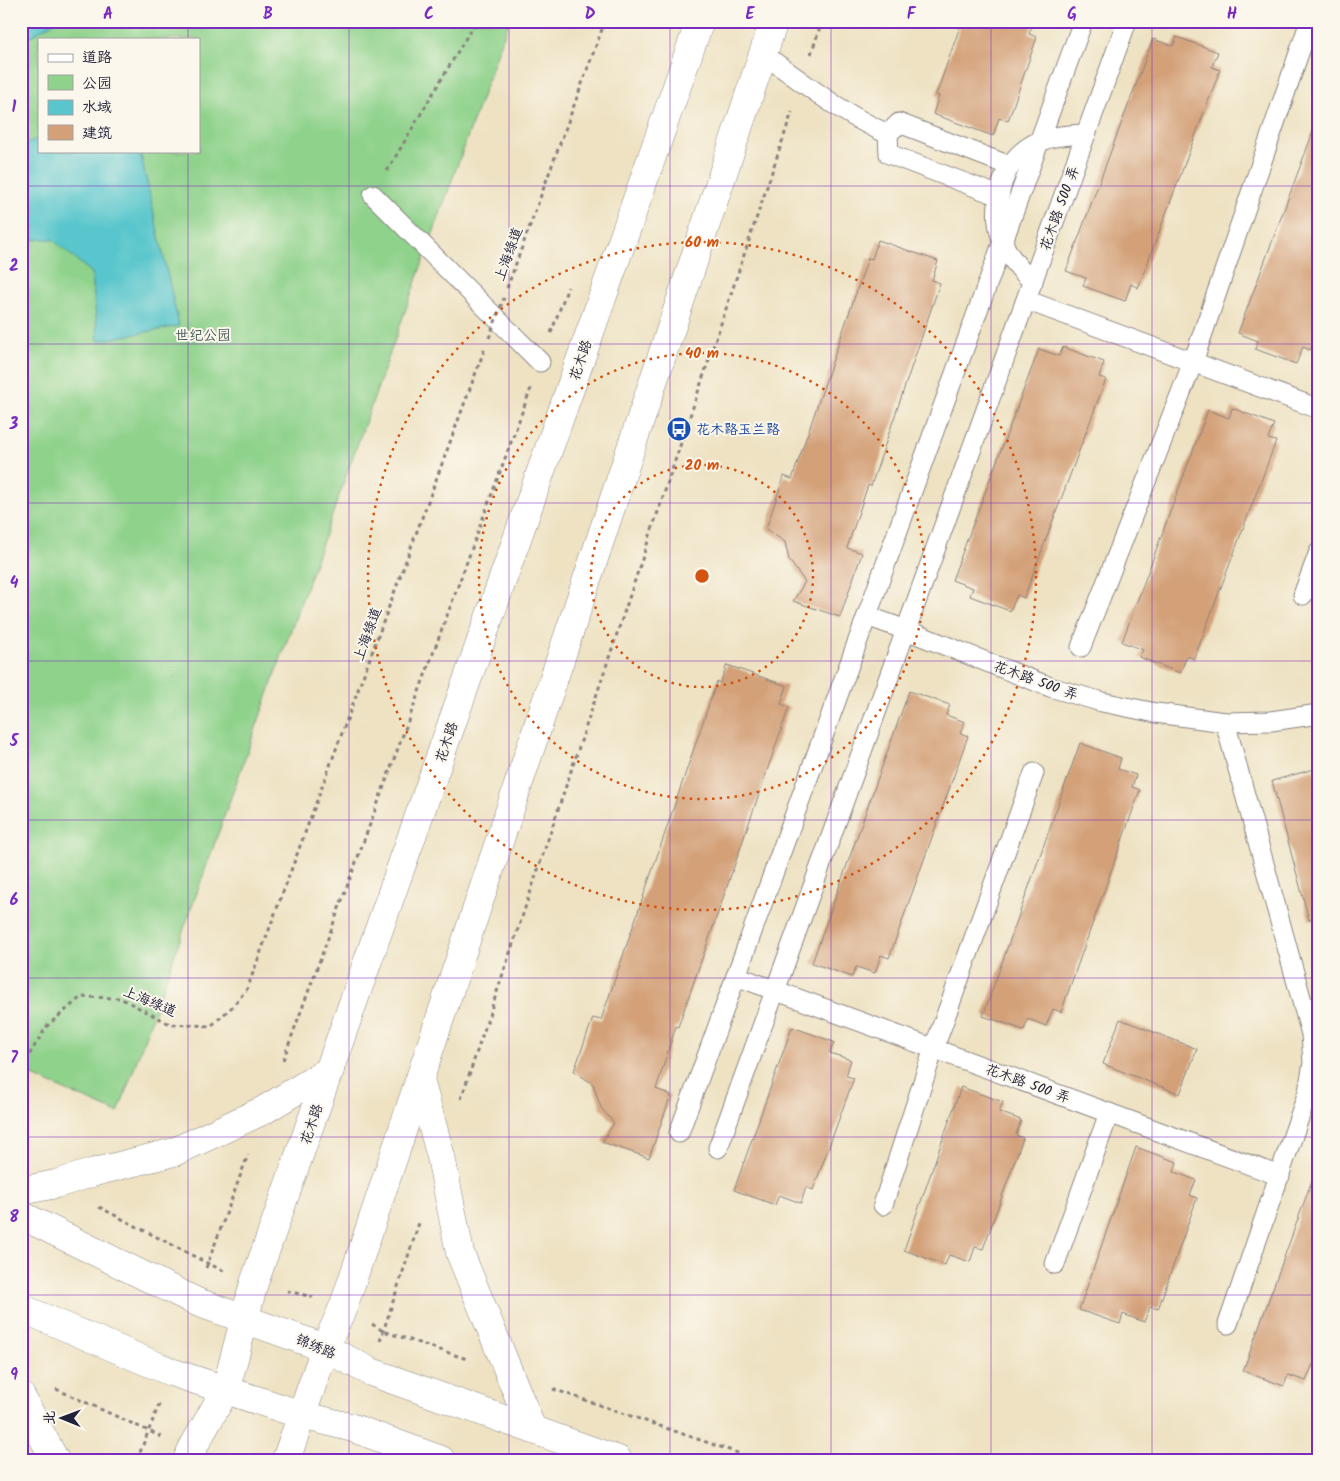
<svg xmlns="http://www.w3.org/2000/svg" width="1340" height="1481" viewBox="0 0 1340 1481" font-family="Kalam,'LXGW WenKai TC',sans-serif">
<rect width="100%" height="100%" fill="#fbf7ec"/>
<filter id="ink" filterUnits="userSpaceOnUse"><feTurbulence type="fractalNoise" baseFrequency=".02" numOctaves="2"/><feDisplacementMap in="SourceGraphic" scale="10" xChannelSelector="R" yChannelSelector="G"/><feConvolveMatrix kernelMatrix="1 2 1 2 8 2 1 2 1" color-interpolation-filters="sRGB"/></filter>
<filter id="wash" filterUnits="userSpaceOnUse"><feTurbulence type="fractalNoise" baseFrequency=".0096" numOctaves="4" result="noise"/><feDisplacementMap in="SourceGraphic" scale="20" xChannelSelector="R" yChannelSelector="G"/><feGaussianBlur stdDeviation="1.12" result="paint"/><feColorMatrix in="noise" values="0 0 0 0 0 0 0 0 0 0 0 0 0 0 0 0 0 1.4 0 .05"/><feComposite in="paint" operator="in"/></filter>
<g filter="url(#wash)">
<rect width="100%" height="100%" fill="#eee2c3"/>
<path fill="#8ed28b" stroke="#587a63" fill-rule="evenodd" d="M 21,21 L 509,21 L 118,1113 L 21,1071 ZM 39,39 L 199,39 L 199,151 L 39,151 Z"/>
<g fill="#58c6cc" stroke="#3d7484">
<path d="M 21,21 L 56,21 L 21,42 Z"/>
<path d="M 39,138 L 39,151 L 140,151 L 179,326 L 98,341 L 92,273 L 52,239 L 21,240 L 21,147 Z"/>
</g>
<g id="blocks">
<g fill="#d3a078">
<path d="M 962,21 L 1034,21 L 1029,34 L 1037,37 L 1008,121 L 999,118 L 993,136 L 933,114 L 939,96 L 936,95 Z"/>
<path d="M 1177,37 L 1218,52 L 1212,67 L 1220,70 L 1138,288 L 1131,284 L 1125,301 L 1083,286 L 1086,278 L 1066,271 L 1153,39 L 1173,46 Z"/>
<path d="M 1316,124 L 1319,125 L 1319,327 L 1310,350 L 1303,347 L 1296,364 L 1255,349 L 1258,341 L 1238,333 Z"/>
<path d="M 878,240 L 938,261 L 932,280 L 940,283 L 871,486 L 868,485 L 847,548 L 862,553 L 840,617 L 793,601 L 805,582 L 789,560 L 785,542 L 766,529 L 784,476 L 792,479 L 868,258 L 872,259 Z"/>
<path d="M 1063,347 L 1104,362 L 1099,377 L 1106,379 L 1024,598 L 1017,595 L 1010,611 L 970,596 L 973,588 L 952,580 L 1039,349 L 1059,356 Z"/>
<path d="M 1232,408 L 1274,424 L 1268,439 L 1276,441 L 1194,659 L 1187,656 L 1180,673 L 1139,657 L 1143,650 L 1122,642 L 1208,410 L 1229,418 Z"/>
<path d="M 727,665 L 787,686 L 781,704 L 789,707 L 711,933 L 678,1027 L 676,1026 L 656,1089 L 671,1095 L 649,1158 L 602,1142 L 614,1123 L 601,1108 L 593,1084 L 574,1071 L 593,1018 L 601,1020 L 717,681 L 720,683 Z"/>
<path d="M 909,691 L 950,705 L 946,715 L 965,722 L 960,733 L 968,736 L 889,958 L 881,955 L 875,973 L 856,967 L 852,977 L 812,963 Z"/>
<path d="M 1080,743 L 1121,758 L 1118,769 L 1136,775 L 1132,787 L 1140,790 L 1061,1012 L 1053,1009 L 1046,1026 L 1028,1019 L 1024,1030 L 983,1016 Z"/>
<path d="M 1314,769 L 1319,787 L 1319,919 L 1309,920 L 1272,781 Z"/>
<path d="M 1120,1019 L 1197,1049 L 1180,1094 L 1103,1064 Z"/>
<path d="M 792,1027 L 834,1042 L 830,1053 L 851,1060 L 846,1076 L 854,1078 L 813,1190 L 806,1187 L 801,1203 L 779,1195 L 775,1205 L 734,1190 Z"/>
<path d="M 961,1087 L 1003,1102 L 999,1112 L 1021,1120 L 1016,1135 L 1023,1138 L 983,1249 L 975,1247 L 970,1262 L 949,1255 L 945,1265 L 904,1250 Z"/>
<path d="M 1136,1147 L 1177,1162 L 1174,1172 L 1196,1180 L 1190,1195 L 1197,1198 L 1158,1309 L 1150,1307 L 1144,1322 L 1123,1314 L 1120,1324 L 1079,1310 Z"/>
<path d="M 1315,1172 L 1319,1172 L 1319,1366 L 1313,1364 L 1306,1381 L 1288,1375 L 1284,1386 L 1243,1371 Z"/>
</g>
</g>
</g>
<g filter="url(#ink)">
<use href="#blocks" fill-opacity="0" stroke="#88827f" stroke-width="1"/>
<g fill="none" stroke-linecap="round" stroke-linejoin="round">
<defs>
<g id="service">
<path d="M 763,54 C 804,83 842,114 888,134"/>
<path d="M 373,195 L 540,362"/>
<path d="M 999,196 L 889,154 L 888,134 L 899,123 L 1010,166"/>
<path d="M 1033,282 C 1021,271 1009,258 1003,242 C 991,212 999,168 1027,148 C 1044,136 1066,135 1086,134"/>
<path d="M 1026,300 L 1319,409"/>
<path d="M 1303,595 L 1319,552"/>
<path d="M 867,616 L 906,630 L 1050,687 L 1102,702 L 1156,713 L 1225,722 L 1271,721 L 1319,714"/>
<path d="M 1081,647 L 1193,362 L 1310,21"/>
<path d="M 1225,722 L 1311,1034 L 1313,1063 L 1308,1092 L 1228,1324"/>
<path d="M 736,976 L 1280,1176"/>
<path d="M 679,1133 L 1083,21"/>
<path d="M 718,1148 L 1127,21"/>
<path d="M 883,1205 L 934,1048 L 1034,773"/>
<path d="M 1055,1264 L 1109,1113"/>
</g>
<g id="secondary">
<path d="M 420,1080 L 441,1157 L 460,1253 L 532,1429"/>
<path d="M 21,1191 L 56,1184 L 95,1172 L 174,1152 L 264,1110 L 330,1070"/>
<path d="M 21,1215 L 197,1302 L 325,1348 L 371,1372 L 618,1460"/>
<path d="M 21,1308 L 171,1372 L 302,1415 L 353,1428 L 441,1460"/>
<path d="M 21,1396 L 55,1460"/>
<path d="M 187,1460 L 192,1449 L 226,1389 L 254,1283 L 700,21"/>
<path d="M 286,1460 L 325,1348 L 344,1305 L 774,21"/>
</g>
</defs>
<use href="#service" stroke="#88827f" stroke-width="21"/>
<use href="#secondary" stroke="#88827f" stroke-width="29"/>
<g stroke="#88827f" stroke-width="3" stroke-dasharray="4 4" stroke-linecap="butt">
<path d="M 811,54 L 822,21"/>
<path d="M 387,171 L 476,21"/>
<path d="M 507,288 L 605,21"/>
<path d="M 551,333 L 568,287"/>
<path d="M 283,1060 L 531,388"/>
<path d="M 21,1068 L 47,1026 L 81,997 L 120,998 L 170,1024 L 211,1026 L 232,1007 L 247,989 L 485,348"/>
<path d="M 461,1099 L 792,112"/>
<path d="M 99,1207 L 207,1263 L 224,1271"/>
<path d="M 206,1268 L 248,1155"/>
<path d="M 287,1291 L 313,1297"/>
<path d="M 372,1324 L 383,1331 L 467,1359"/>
<path d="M 380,1341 L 419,1223"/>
<path d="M 56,1389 L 162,1437"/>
<path d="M 553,1389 L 758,1460"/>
<path d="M 225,1457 L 235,1460"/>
<path d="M 137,1460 L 160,1402"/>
</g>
<use href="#service" stroke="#fff" stroke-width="19"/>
<use href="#secondary" stroke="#fff" stroke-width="28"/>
<path stroke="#88827f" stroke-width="3" stroke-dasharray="4 4" stroke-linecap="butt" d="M 489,338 L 504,298"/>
</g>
</g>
<path fill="none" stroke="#7b2cbf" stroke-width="1" stroke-opacity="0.55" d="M 188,21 L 188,39M 349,21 L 349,1460M 509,21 L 509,1460M 670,21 L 670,1460M 831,21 L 831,1460M 991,21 L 991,1460M 1152,21 L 1152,1460M 188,151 L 188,1460M 21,186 L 1319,186M 21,344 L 1319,344M 21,503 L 1319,503M 21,661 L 1319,661M 21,820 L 1319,820M 21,978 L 1319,978M 21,1137 L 1319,1137M 21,1295 L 1319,1295"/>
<g fill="none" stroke="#d45411" stroke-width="2.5" stroke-dasharray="2.5 5">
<circle cx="702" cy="576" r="111"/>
<circle cx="702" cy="576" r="223"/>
<circle cx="702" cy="576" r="334"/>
</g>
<defs>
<symbol id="bus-disc" viewBox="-11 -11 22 22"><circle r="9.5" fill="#1a4fb4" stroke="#fbf7ec"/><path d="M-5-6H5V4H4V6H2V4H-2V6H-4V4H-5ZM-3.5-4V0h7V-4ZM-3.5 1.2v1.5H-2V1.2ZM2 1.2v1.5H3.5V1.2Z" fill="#fff"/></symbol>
</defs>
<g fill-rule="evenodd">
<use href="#bus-disc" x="665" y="415" width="28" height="28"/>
</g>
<g text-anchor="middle" stroke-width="4" stroke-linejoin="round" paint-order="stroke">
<g font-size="14" fill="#22223b" stroke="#fbf7ec">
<text transform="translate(1059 208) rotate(-70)" y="5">花木路 500 弄</text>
<text transform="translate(508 254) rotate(-70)" y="5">上海绿道</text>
<text transform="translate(580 360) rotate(-71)" y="5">花木路</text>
<text transform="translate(367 634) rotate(-70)" y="5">上海绿道</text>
<text transform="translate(1036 680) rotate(20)" y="5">花木路 500 弄</text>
<text transform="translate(446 742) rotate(-71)" y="5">花木路</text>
<text transform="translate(150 1001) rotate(23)" y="5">上海绿道</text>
<text transform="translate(1028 1083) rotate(20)" y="5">花木路 500 弄</text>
<text transform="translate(311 1124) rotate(-71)" y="5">花木路</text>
<text transform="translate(316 1346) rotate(23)" y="5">锦绣路</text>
</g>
<g font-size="14" fill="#425753" stroke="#fbf7ec">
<text x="203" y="340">世纪公园</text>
</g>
<g font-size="14" fill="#164399" stroke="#fbf7ec" text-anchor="start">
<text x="696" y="434">花木路玉兰路</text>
</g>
</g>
<circle cx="702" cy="576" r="8" fill="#d45411" stroke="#fbf7ec" stroke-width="2.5"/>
<g font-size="15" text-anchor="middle" font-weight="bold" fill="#d45411" stroke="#fbf7ec" stroke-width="4" stroke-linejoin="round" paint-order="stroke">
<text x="702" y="247">60 m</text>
<text x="702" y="358">40 m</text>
<text x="702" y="470">20 m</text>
</g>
<rect width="1340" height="1481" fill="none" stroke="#fbf7ec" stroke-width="55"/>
<rect x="38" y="38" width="162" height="115" fill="#fbf7ec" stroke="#a4a2a5"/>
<rect x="48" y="54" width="25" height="8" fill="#ffffff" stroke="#a4a2a5"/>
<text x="82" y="62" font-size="15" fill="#22223b">道路</text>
<rect x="48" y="75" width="25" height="15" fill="#8ed28b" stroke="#a4a2a5"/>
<text x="82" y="88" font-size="15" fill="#22223b">公园</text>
<rect x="48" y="100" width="25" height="15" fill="#58c6cc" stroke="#a4a2a5"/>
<text x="82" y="112" font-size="15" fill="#22223b">水域</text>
<rect x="48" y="125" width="25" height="15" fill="#d3a078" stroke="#a4a2a5"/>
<text x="82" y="138" font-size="15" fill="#22223b">建筑</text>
<g transform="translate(62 1418) rotate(271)" stroke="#fbf7ec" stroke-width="4" paint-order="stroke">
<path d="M0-4L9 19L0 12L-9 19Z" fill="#22223b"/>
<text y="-8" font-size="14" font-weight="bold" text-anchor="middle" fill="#22223b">北</text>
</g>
<rect x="28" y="28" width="1284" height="1426" fill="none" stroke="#7b2cbf" stroke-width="2"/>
<g font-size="16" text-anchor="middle" font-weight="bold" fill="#7b2cbf">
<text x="108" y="19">A</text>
<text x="268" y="19">B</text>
<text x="429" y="19">C</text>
<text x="590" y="19">D</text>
<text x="750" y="19">E</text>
<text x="911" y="19">F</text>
<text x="1072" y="19">G</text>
<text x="1232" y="19">H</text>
<text x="14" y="112">1</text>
<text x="14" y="271">2</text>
<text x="14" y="429">3</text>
<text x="14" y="588">4</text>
<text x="14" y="746">5</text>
<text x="14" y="905">6</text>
<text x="14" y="1063">7</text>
<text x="14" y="1222">8</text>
<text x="14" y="1380">9</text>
</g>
</svg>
